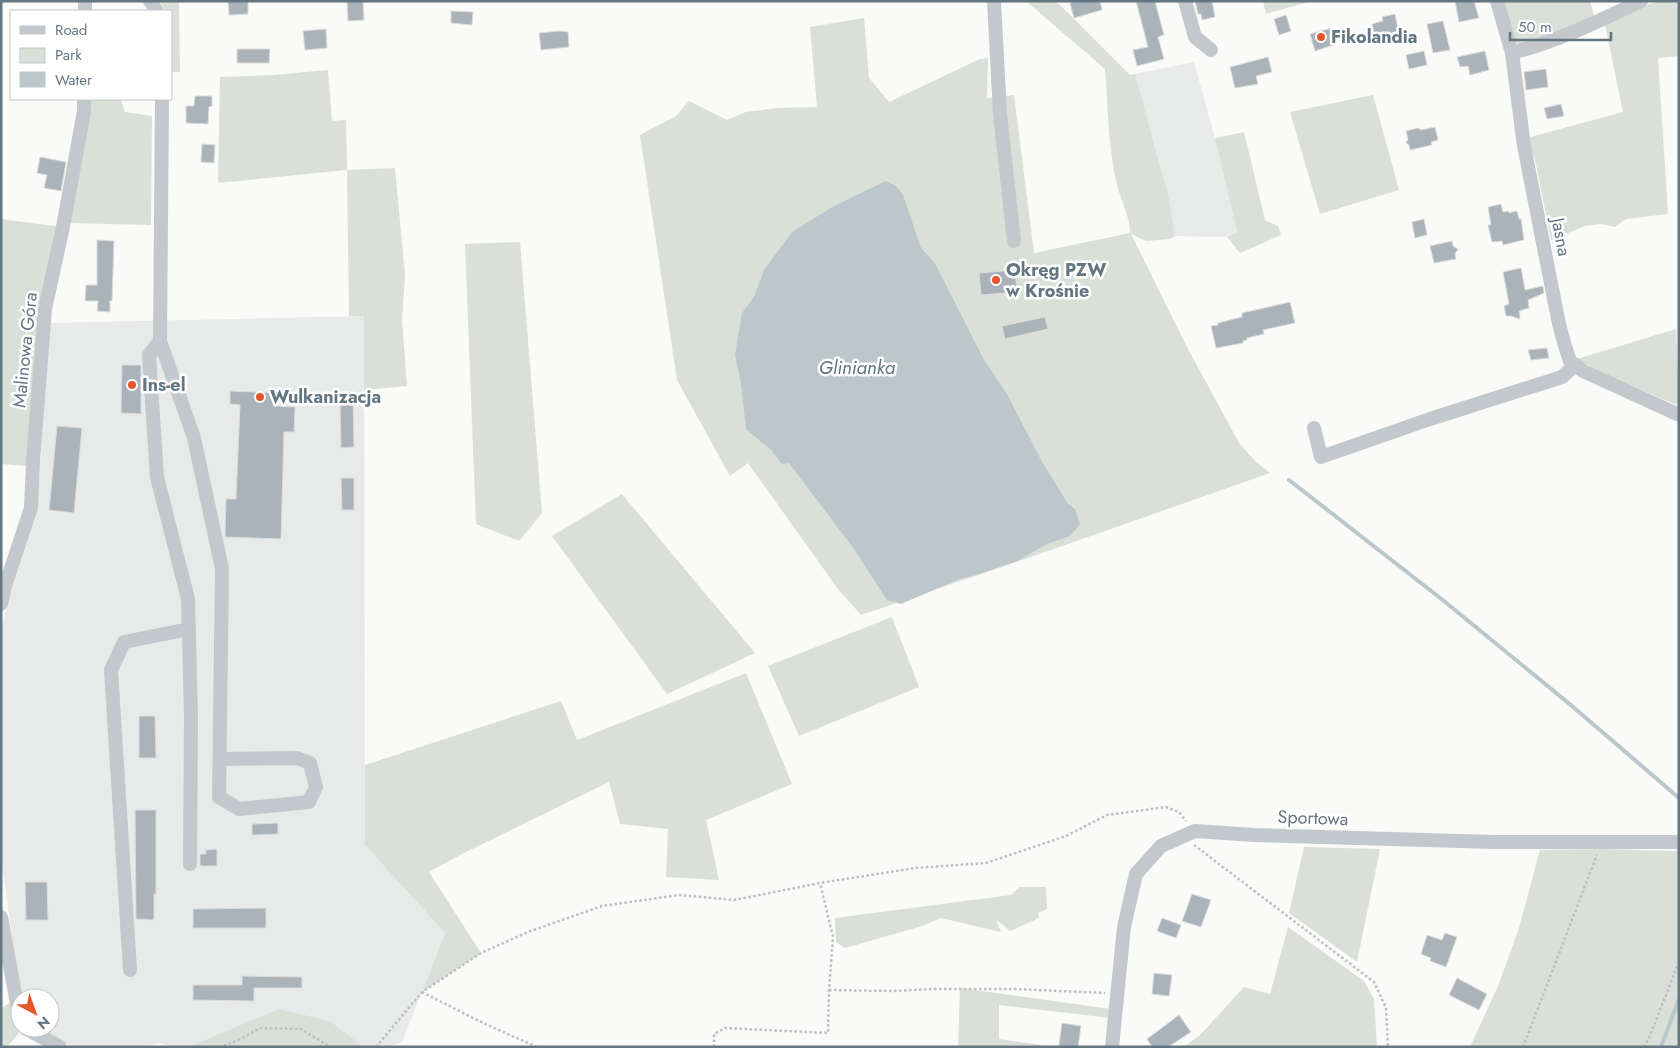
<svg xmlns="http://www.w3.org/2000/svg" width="1680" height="1048" viewBox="0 0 1680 1048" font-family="Jost,sans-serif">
<rect width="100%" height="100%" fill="#fafaf8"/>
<g fill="#e8e9e9">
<path d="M 1194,62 L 1215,138 L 1237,232 L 1227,237 L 1175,236 L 1169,198 L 1135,74 Z"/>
<path d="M 364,316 L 365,845 L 445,933 L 402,1042 L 387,1047 L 364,1047 L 330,1021 L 279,1009 L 188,1047 L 172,1047 L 160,1043 L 142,1047 L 72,1047 L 36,1028 L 50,1028 L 50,998 L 20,998 L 1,855 L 1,629 L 8,602 L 37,514 L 49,323 Z"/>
</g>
<g fill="#dadfd7">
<path d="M 160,1 L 179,1 L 180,72 L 171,72 L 171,11 L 166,11 Z"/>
<path d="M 1026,1 L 1056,1 L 1130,75 L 1135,74 L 1169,198 L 1175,236 L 1170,239 L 1146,241 L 1131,234 L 1187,347 L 1239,443 L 1255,461 L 1270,473 L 1028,558 L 861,615 L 838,589 L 748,463 L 730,476 L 677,380 L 640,135 L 676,116 L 689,101 L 727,120 L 746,112 L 777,108 L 817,107 L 810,27 L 864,18 L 869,78 L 889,102 L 980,59 L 988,58 L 987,98 L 1014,95 L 1034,253 L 1130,233 C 1130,216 1121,201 1117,185 C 1108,147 1108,107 1105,69 Z"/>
<path d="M 1263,1 L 1312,1 L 1266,14 Z"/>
<path d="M 1504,1 L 1590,1 L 1594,16 L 1529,45 L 1519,45 L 1513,38 Z"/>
<path d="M 1660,1 L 1679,1 L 1679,56 L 1658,58 L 1668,214 L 1626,219 L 1615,227 L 1601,224 L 1585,226 L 1551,240 L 1535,159 L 1527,138 L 1623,112 L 1605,25 L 1646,5 Z"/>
<path d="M 328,70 L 332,121 L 346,120 L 347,170 L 395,168 L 405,275 L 402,320 L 407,386 L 364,390 L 364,316 L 349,316 L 347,170 L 218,183 L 220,77 L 274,75 Z"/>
<path d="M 1373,95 L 1399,190 L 1320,214 L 1290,112 Z"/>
<path d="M 87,99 L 121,100 L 125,112 L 152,116 L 151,225 L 69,223 Z"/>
<path d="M 1244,132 L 1265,220 L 1278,226 L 1281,235 L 1240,253 L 1227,237 L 1237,232 L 1215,138 Z"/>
<path d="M 1,219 L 62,227 L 28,466 L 1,464 Z"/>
<path d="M 520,242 L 542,513 L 519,541 L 476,524 L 465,244 Z"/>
<path d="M 1676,329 L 1679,406 L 1599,372 L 1577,359 Z"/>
<path d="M 622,494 L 755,653 L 667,694 L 552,536 Z"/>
<path d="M 892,617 L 919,687 L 799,736 L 768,666 Z"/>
<path d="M 746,673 L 792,784 L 706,820 L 719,880 L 666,877 L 668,829 L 620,824 L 609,782 L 462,854 L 429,872 L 481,953 L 422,992 L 445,933 L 365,845 L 365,765 L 561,701 L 577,740 Z"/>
<path d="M 1304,847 L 1380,849 L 1357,962 L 1289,913 Z"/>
<path d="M 1604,849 L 1674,851 L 1679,850 L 1679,1047 L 1470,1047 L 1498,986 L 1519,928 L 1540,850 Z"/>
<path d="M 1019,887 L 1046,887 L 1047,909 L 1038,913 L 1039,918 L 1010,931 L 1002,924 L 996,920 L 1001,932 L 941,918 L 922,926 L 845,948 L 836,942 L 835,918 L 1011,895 Z"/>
<path d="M 1288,927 L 1364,981 L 1374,999 L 1377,1047 L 1184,1047 L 1200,1035 L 1244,987 L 1270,994 Z"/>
<path d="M 960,988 L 1111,1009 L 1110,1018 L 999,1005 L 999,1039 L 1041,1045 L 1041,1047 L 958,1047 Z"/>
<path d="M 12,1002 L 11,1011 L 20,1032 L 7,1047 L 1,1047 L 1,1008 Z"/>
<path d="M 279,1009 L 330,1021 L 364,1047 L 188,1047 Z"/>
</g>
<path fill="#bbc7cb" d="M 886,181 L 896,186 L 903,195 L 921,248 L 935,263 L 984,360 L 1007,394 L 1041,460 L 1068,504 L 1075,509 L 1080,524 L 1070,536 L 1047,544 L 1017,561 L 976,575 L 959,579 L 901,604 L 887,600 L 854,549 L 789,463 L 782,464 L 772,451 L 746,429 L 741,384 L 735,355 L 742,313 L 754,297 L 764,270 L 792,232 L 834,206 Z"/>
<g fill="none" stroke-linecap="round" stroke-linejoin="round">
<g stroke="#bbc7cb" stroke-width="4">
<path d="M 1289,480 L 1444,601 L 1572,706 L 1679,798"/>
<path d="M 1661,1047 L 1679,999"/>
</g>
</g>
<g fill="#aab3b9" stroke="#dcdcda">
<path d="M 228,1 L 248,1 L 248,14 L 229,15 Z"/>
<path d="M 347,1 L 363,1 L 364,20 L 348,21 Z"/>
<path d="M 1076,1 L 1100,1 L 1102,10 L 1074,18 L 1070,3 Z"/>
<path d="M 1136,1 L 1155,1 L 1164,35 L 1158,37 L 1164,59 L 1137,66 L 1133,50 L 1148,47 Z"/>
<path d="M 1195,1 L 1212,1 L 1215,17 L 1202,20 L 1201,14 L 1198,14 Z"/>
<path d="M 1455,1 L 1474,1 L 1479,18 L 1459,22 Z"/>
<path d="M 451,11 L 473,12 L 472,25 L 451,23 Z"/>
<path d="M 1395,14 L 1400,39 L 1376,44 L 1375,40 L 1371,37 L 1374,33 L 1372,24 L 1383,21 L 1382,17 Z"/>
<path d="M 1286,15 L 1291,31 L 1279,35 L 1274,19 Z"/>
<path d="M 1443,21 L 1450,50 L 1433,53 L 1427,24 Z"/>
<path d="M 1332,28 L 1337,44 L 1315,51 L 1310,34 Z"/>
<path d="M 326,29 L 327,48 L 305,50 L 303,31 Z"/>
<path d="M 560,31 L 568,32 L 569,47 L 541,50 L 539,33 Z"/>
<path d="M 237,49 L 270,49 L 269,63 L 237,63 Z"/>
<path d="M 1424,51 L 1427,65 L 1409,69 L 1406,55 Z"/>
<path d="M 1485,51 L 1489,70 L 1470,75 L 1468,66 L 1460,67 L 1457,57 Z"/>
<path d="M 1268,57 L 1272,72 L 1256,76 L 1258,84 L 1235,88 L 1230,67 Z"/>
<path d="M 1546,69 L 1548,87 L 1526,90 L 1524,72 Z"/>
<path d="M 195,96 L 212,96 L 212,106 L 209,107 L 208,124 L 186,123 L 186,106 L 194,106 Z"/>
<path d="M 1561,104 L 1564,116 L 1547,119 L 1544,108 Z"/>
<path d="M 1435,127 L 1438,140 L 1431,142 L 1432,145 L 1410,150 L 1409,145 L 1406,143 L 1408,139 L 1406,131 L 1418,128 L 1421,130 Z"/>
<path d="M 202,144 L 215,145 L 214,163 L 201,162 Z"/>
<path d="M 40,157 L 66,162 L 61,191 L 44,188 L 47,175 L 37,173 Z"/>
<path d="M 1501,204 L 1503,212 L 1509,211 L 1509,213 L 1517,211 L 1519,219 L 1521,219 L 1524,240 L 1503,245 L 1502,241 L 1492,242 L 1488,225 L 1491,225 L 1488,207 Z"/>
<path d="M 1424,219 L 1427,235 L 1415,238 L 1412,222 Z"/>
<path d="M 97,240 L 114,241 L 112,301 L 110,301 L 110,312 L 97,311 L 98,301 L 85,301 L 86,285 L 97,285 Z"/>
<path d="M 1452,241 L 1453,246 L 1458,249 L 1455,254 L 1456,259 L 1434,263 L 1430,246 Z"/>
<path d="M 1521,268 L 1525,290 L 1543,286 L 1544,293 L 1528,300 L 1529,308 L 1519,311 L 1520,319 L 1511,316 L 1506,316 L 1504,306 L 1509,304 L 1503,272 Z"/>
<path d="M 1015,270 L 1017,292 L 981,295 L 979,273 Z"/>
<path d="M 1290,302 L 1295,323 L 1263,330 L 1264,334 L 1247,338 L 1247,340 L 1243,341 L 1243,343 L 1216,348 L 1211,326 L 1218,325 L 1218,323 L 1242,317 L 1242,313 Z"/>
<path d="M 1045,317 L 1048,329 L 1005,339 L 1002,326 Z"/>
<path d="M 1547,348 L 1549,358 L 1531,360 L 1528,350 Z"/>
<path d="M 122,365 L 141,365 L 141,414 L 121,413 Z"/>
<path d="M 230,391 L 277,393 L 277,406 L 295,407 L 294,432 L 284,432 L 281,539 L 225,537 L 226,499 L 236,499 L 240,405 L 230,404 Z"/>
<path d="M 340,398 L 353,398 L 354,447 L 341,448 Z"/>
<path d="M 57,426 L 82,428 L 74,513 L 49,510 Z"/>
<path d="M 341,478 L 354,478 L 354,510 L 342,510 Z"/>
<path d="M 139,716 L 155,716 L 156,758 L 139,758 Z"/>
<path d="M 135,810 L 156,810 L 156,894 L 154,894 L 154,920 L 136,919 Z"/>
<path d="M 278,823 L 278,834 L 252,835 L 252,824 Z"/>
<path d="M 217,849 L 217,866 L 200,866 L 200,854 L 206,854 L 206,850 Z"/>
<path d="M 25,882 L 47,882 L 48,920 L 26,920 Z"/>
<path d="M 1192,894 L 1211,900 L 1201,927 L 1182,921 Z"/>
<path d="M 266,908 L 266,928 L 193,928 L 193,909 Z"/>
<path d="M 1162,918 L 1181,925 L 1176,938 L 1157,931 Z"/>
<path d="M 1445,933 L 1457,937 L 1446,967 L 1430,961 L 1431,958 L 1421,954 L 1427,935 L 1442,940 Z"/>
<path d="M 1154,973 L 1172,975 L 1169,996 L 1152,994 Z"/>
<path d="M 242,976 L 302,977 L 302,988 L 254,988 L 254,1001 L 193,1000 L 193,985 L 242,985 Z"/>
<path d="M 1457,978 L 1487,994 L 1479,1010 L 1449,995 Z"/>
<path d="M 1179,1015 L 1191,1032 L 1168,1047 L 1152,1047 L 1147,1039 Z"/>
<path d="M 1062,1023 L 1081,1026 L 1078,1047 L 1062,1047 L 1059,1045 Z"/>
</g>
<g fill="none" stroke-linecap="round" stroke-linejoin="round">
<g stroke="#bbbfc2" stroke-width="2.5" stroke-dasharray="2.5 2.5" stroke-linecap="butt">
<path d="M 1194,845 L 1374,982 L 1386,1008 L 1388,1047"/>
<path d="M 829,990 L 892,991 L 933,989 L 1016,989 L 1105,993"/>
<path d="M 422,992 L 483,1023 L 537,1047"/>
<path d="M 219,1047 L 234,1042 L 261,1028 L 301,1029 L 330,1047"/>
<path d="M 376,1047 L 422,992 L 481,953 L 528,932 L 602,906 L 679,895 L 734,900 L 820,883 L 915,868 L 986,863 L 1066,836 L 1107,815 L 1166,807 L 1179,812 L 1186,821"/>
<path d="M 714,1047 L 714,1034 L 725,1028 L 828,1033 L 829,990 L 833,937 L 820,883"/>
<path d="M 1523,1047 L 1597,855"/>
<path d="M 1644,1047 L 1649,1038 L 1679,962"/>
</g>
<g stroke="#c3c8cc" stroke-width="14">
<path d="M 150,1 L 157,11"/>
<path d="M 994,1 L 1000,114 L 1014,241"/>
<path d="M 1185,1 L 1195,37 L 1211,50"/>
<path d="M 1497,1 L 1512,53 L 1524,146 L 1559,324 L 1565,346 L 1570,361 L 1583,371 L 1679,415"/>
<path d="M 85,11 L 85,1"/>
<path d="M 1512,53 C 1558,41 1599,21 1641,1"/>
<path d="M 162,99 L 160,341 L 149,355 L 157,477 L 188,599 L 191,717 L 190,864"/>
<path d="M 160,341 L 194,438 L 222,569 L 219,797 L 239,809 L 309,802 L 316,787 L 310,763 L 297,758 L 220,759"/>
<path d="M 1314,428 L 1321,457 L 1430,419 L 1562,377 L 1575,365"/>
<path d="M 1,604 L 5,587 L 31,508 L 33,461 L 45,309 L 63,227 L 84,111 L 84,99"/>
<path d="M 1,917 L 20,1020"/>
<path d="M 130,970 L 111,670 L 124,642 L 189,629"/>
<path d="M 25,1028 L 60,1047"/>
<path d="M 1112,1047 L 1124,927 L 1136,874 L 1161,846 L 1195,831 L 1254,835 L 1495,842 L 1679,842"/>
</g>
</g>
<g fill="#e4572e" stroke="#fff" stroke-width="2">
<circle cx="1321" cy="37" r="5"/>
<circle cx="996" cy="280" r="5"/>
<circle cx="132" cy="385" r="5"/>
<circle cx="260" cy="397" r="5"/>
</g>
<g text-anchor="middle" stroke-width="5" stroke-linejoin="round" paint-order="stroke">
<g font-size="18" font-weight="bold" fill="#657683" stroke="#fff" text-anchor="start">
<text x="1331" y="43">Fikolandia</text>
<text x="1006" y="276">Okręg PZW<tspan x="1006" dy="21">w Krośnie</tspan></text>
<text x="142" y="391">Ins-el</text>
<text x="270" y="403">Wulkanizacja</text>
</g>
<g font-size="18" fill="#657683" stroke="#fff">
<text transform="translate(1561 237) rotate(79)" y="6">Jasna</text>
<text transform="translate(25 350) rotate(-84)" y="6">Malinowa Góra</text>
<text transform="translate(1313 818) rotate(2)" y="6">Sportowa</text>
</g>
<g font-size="19" font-style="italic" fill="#60757c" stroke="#fff">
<text x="857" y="374">Glinianka</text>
</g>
</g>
<rect width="1680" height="1048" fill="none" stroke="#657683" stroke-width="5"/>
<rect x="10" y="10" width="162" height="90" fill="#ffffff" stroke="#c1c8cd"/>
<rect x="20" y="26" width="25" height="8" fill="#c3c8cc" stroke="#c1c8cd"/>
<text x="55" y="35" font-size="15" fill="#657683">Road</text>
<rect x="20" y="48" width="25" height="15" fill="#dadfd7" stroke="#c1c8cd"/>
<text x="55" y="60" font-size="15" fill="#657683">Park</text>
<rect x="20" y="72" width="25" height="15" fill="#bbc7cb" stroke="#c1c8cd"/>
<text x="55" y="85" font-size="15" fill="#657683">Water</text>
<g transform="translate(35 1013) rotate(139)"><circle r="24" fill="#ffffff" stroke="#c1c8cd"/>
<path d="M0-4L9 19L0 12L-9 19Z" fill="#e4572e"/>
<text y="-8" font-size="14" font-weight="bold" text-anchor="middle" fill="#657683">N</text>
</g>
<path d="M1510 32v8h101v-8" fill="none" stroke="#657683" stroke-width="2.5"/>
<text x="1518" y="32" font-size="15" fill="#657683" stroke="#ffffff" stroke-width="4" paint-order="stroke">50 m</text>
</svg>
